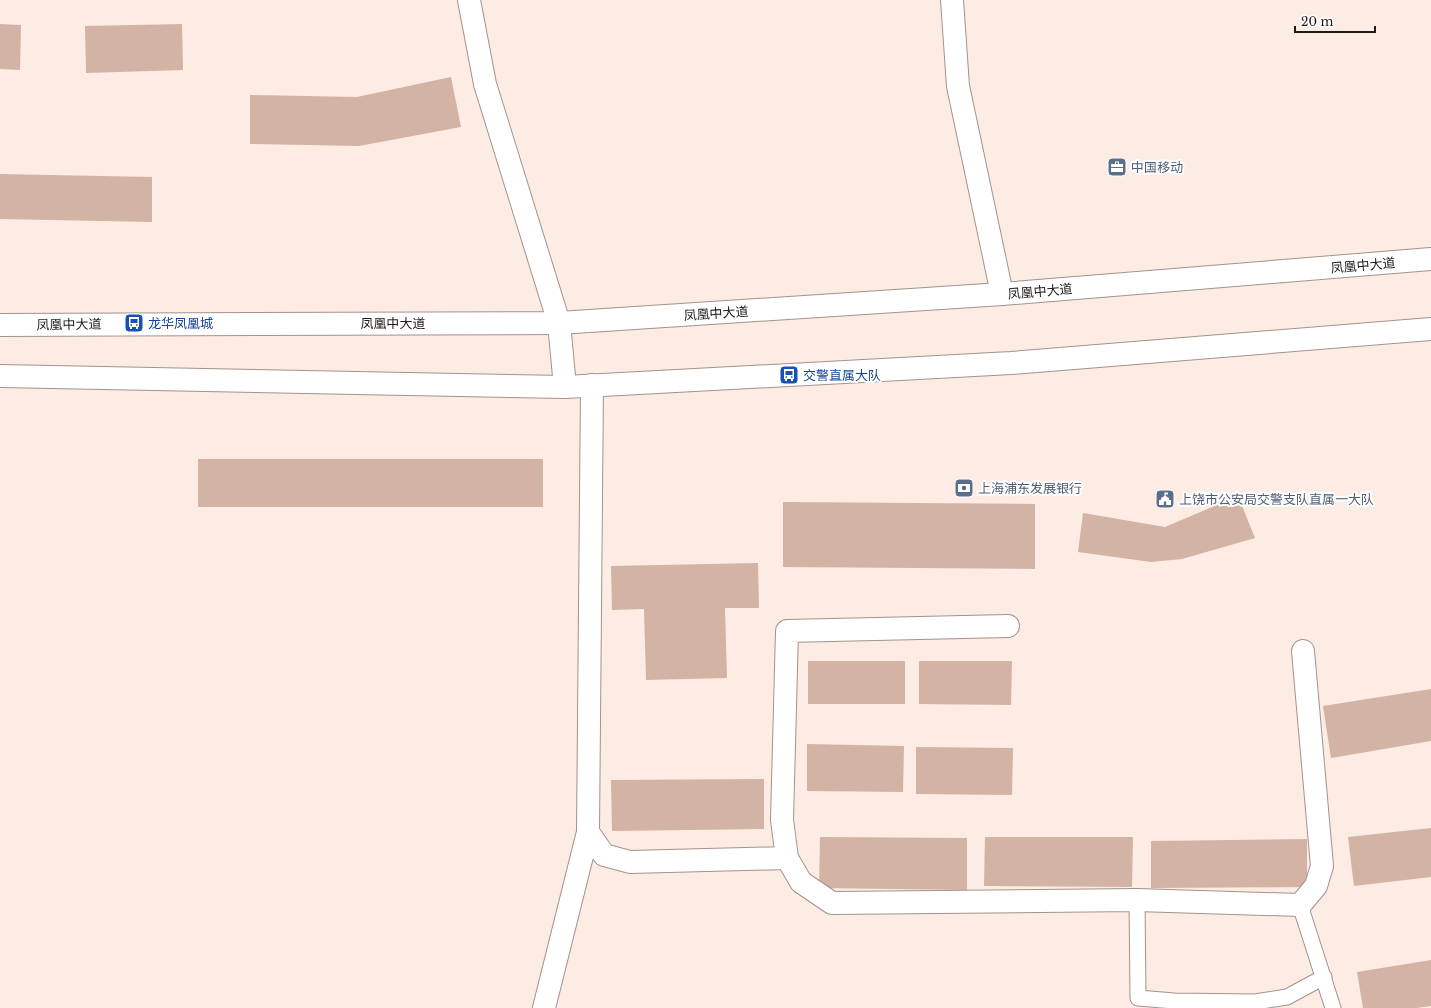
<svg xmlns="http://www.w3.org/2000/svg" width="1431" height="1008" viewBox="0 0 1431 1008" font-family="'Libre Baskerville','Noto Sans SC',serif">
<rect width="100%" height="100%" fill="#fcece3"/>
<g fill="#d2b3a4">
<path d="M 0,24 L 21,25 L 20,70 L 0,69 Z"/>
<path d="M 182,24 L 183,70 L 86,73 L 85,26 Z"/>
<path d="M 451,77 L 461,127 L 359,146 L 250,144 L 250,95 L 357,97 Z"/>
<path d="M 0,174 L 152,177 L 152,222 L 0,219 Z"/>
<rect x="198" y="459" width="345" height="48"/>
<path d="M 1238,496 L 1255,538 L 1182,559 L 1151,562 L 1078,552 L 1083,513 L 1165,527 Z"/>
<path d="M 783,502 L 1035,504 L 1035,569 L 783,567 Z"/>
<path d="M 758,563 L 759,608 L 725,608 L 727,678 L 646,680 L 644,609 L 612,610 L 611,566 Z"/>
<rect x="808" y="661" width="97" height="43"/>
<path d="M 919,661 L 1012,661 L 1011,705 L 919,704 Z"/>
<path d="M 1431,689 L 1431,741 L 1331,758 L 1323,706 Z"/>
<path d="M 807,744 L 904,746 L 903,792 L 807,791 Z"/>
<path d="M 916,747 L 1013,748 L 1012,795 L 916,794 Z"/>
<path d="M 764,779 L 764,829 L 612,831 L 611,780 Z"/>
<path d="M 1431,828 L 1431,877 L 1354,886 L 1348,837 Z"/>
<path d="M 820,837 L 967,838 L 967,890 L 819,888 Z"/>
<path d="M 985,837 L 1133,837 L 1132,887 L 984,886 Z"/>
<path d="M 1307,839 L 1307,887 L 1151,888 L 1151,841 Z"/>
<path d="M 1431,960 L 1431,1006 L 1417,1008 L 1363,1008 L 1357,972 Z"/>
</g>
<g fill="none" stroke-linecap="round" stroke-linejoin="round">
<defs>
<g id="service">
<path d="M 1137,900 L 1138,998 L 1174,1001 L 1255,1002 L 1287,997 L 1324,977"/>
<path d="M 1300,905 L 1333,1008"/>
</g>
<g id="minor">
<path d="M 952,0 L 958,86 L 1002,294"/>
<path d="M 1008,626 L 787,631 L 782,820 L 787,858 L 801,882 L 832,903 L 1137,900 L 1300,905 L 1316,886 L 1322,866 L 1303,651"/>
<path d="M 588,832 L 604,855 L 630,862 L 787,858"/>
<path d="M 544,1008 L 588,832 L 592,385"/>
</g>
<path id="tertiary" d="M 469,0 L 485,84 L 559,323 L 565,387"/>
<g id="primary">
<path d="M 0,325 L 559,323 L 1002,294 L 1431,259"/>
<path d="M 0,376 L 565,387 L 1011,363 L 1431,329"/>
</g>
</defs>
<use href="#service" stroke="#a2938c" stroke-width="17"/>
<use href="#minor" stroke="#a2938c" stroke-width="24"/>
<use href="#tertiary" stroke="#a2938c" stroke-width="24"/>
<use href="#primary" stroke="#a2938c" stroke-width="24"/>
<use href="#service" stroke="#fff" stroke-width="15"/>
<use href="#minor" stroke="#fff" stroke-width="22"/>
<use href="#tertiary" stroke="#fff" stroke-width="22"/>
<use href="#primary" stroke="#fff" stroke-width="22"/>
</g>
<defs>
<symbol id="office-square" viewBox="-11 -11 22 22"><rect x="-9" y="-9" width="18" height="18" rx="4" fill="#5c6f8a" stroke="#fff"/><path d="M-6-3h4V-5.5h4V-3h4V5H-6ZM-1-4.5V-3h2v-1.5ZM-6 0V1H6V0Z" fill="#fff"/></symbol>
<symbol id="bus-square" viewBox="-11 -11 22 22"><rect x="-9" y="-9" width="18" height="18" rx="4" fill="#1a4fb4" stroke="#fff"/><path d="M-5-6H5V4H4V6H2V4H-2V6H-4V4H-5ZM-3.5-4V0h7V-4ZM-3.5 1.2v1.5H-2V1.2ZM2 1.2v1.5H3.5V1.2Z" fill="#fff"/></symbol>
<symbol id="bank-square" viewBox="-11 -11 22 22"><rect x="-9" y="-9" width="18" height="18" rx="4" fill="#5c6f8a" stroke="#fff"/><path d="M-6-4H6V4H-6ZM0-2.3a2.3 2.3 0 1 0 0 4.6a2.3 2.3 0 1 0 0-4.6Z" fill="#fff"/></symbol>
<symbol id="civic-square" viewBox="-11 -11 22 22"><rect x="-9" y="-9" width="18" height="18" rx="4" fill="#5c6f8a" stroke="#fff"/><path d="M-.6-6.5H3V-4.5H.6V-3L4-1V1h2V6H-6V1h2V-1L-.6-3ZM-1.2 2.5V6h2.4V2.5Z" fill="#fff"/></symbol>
</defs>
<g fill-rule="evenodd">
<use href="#office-square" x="1106" y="156" width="22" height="22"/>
<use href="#bus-square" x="123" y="312" width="22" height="22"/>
<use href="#bus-square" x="778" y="364" width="22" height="22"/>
<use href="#bank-square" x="953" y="477" width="22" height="22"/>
<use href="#civic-square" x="1154" y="488" width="22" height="22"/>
</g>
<g text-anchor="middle" stroke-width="4" stroke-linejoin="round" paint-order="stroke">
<g font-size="13" fill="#4e5e75" stroke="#fff" text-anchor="start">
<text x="1131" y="172">中国移动</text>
<text x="978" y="493">上海浦东发展银行</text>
<text x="1179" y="504">上饶市公安局交警支队直属一大队</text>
</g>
<g font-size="13" fill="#1f1917" stroke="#fff">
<text transform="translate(1363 265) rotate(-5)" y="5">凤凰中大道</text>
<text transform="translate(1040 291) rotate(-5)" y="5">凤凰中大道</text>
<text transform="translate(716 313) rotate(-4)" y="5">凤凰中大道</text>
<text x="393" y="328">凤凰中大道</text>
<text transform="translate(69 324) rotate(-1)" y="5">凤凰中大道</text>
</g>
<g font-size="13" fill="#164399" stroke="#fff" text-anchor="start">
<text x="148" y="328">龙华凤凰城</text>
<text x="803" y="380">交警直属大队</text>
</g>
</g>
<path d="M1295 26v6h80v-6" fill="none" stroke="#1f1917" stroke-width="2"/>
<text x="1301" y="26" font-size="12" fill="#1f1917" stroke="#ffffff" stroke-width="3" paint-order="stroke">20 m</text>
</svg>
